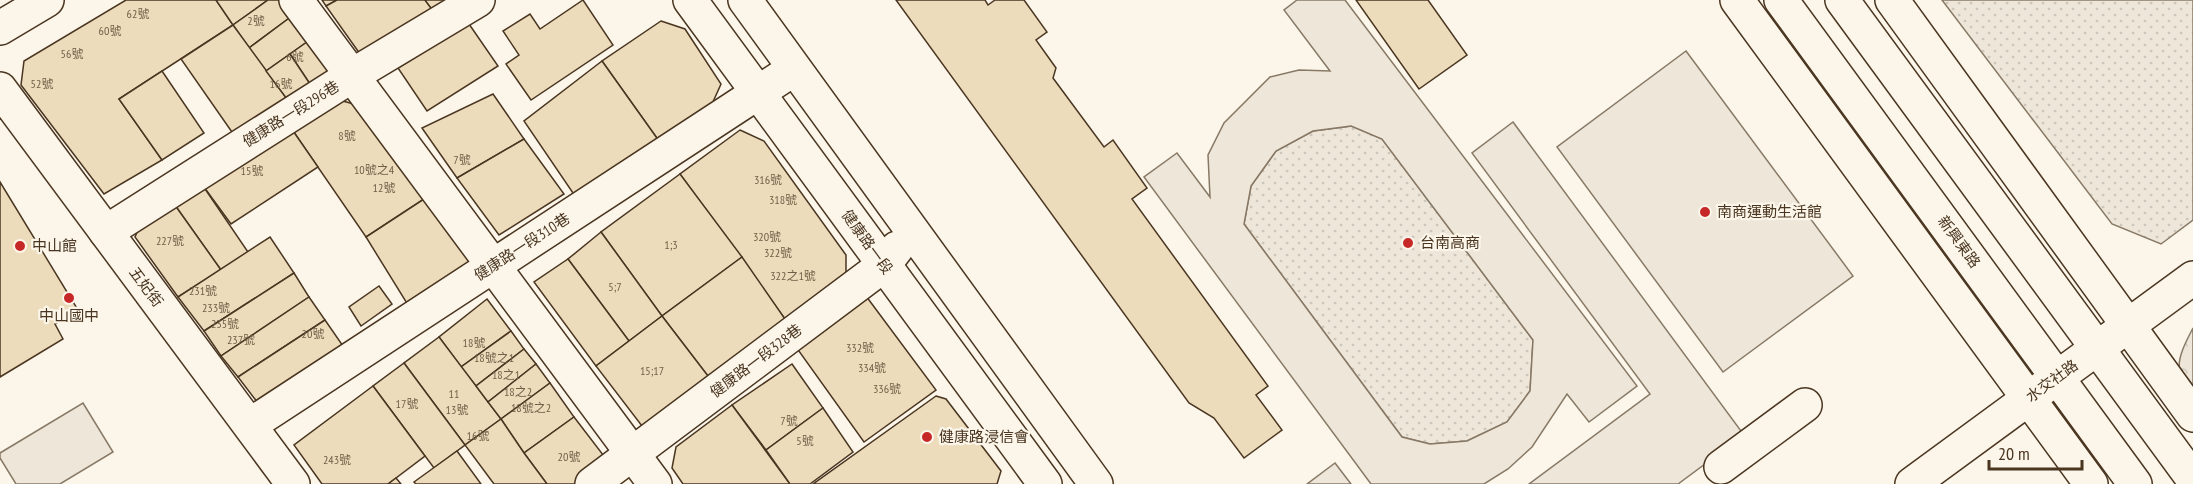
<svg xmlns="http://www.w3.org/2000/svg" width="2193" height="484" viewBox="0 0 2193 484" font-family="'PT Sans Narrow','Noto Sans TC',sans-serif">
<defs>
<pattern id="grass-dots" width="8" height="8" patternUnits="userSpaceOnUse" patternTransform="scale(1.5)"><rect width="8" height="8" fill="#ede6d9"/><path d="M2 2h.1M6 6h.1" fill="none" stroke="#cdc6ba" stroke-width="1.8" stroke-linecap="round"/></pattern>
<pattern id="park-crowns" width="20" height="18" patternUnits="userSpaceOnUse" patternTransform="scale(1.5)"><rect width="20" height="18" fill="#ede6d9"/><path d="M2 6a3 3 0 1 1 6 0M12 15a3 3 0 1 1 6 0" fill="none" stroke="#cdc6ba"/></pattern>
</defs>
<rect width="100%" height="100%" fill="#fbf6e9"/>
<g fill="url(#grass-dots)" stroke="#887966" stroke-width="1.5">
<path d="M 1942,0 L 2193,0 L 2193,220 L 2161,244 L 2112,224 Z"/>
<path d="M 1352,126 L 1382,139 L 1533,340 L 1530,391 L 1507,422 L 1467,441 L 1430,444 L 1402,437 L 1244,224 L 1251,186 L 1276,151 L 1313,131 Z"/>
</g>
<path fill="url(#park-crowns)" stroke="#887966" stroke-width="1.5" d="M 2193,328 L 2193,405 C 2175,370 2174,364 2193,328 Z"/>
<g fill="#ede6d9" stroke="#887966" stroke-width="1.5" fill-rule="evenodd">
<path d="M 1297,0 L 1345,0 L 1637,386 L 1589,422 L 1567,394 L 1532,447 L 1508,469 L 1484,484 L 1371,484 L 1144,177 L 1177,153 L 1210,197 L 1208,155 L 1224,123 L 1270,77 L 1299,70 L 1330,71 L 1284,10 ZM 1351,126 L 1382,139 L 1533,340 L 1530,391 L 1507,422 L 1467,441 L 1430,444 L 1402,437 L 1244,224 L 1251,186 L 1276,151 L 1313,131 Z"/>
<path d="M 1686,51 L 1853,276 L 1723,372 L 1557,147 Z"/>
<path d="M 1513,122 L 1744,435 L 1678,484 L 1529,484 L 1650,394 L 1472,153 Z"/>
<path d="M 83,403 L 113,452 L 60,484 L 16,484 L 0,458 L 0,453 Z"/>
<path d="M 1335,463 L 1351,484 L 1307,484 Z"/>
</g>
<g fill="#ecdcbc" stroke="#4a3520" stroke-width="1.5">
<path d="M 126,0 L 216,0 L 233,25 L 119,99 L 162,160 L 104,194 L 21,85 L 24,61 Z"/>
<path d="M 216,0 L 268,0 L 233,25 Z"/>
<path d="M 268,0 L 287,0 L 296,13 L 249,48 L 233,25 Z"/>
<path d="M 322,0 L 337,0 L 326,6 Z"/>
<path d="M 337,0 L 425,0 L 434,12 L 360,54 L 326,6 Z"/>
<path d="M 425,0 L 455,0 L 434,12 Z"/>
<path d="M 583,0 L 613,45 L 531,100 L 506,64 L 519,55 L 503,31 L 530,14 L 540,29 Z"/>
<path d="M 896,0 L 985,0 L 988,5 L 995,0 L 1024,0 L 1047,32 L 1036,40 L 1056,68 L 1053,78 L 1104,147 L 1113,140 L 1147,188 L 1132,199 L 1268,386 L 1256,395 L 1282,430 L 1244,458 L 1214,418 L 1189,403 Z"/>
<path d="M 1356,0 L 1428,0 L 1467,55 L 1419,89 Z"/>
<path d="M 296,13 L 314,37 L 266,71 L 249,48 Z"/>
<path d="M 661,21 L 685,29 L 721,84 L 712,104 L 659,141 L 602,61 Z"/>
<path d="M 469,24 L 498,66 L 427,111 L 398,68 Z"/>
<path d="M 233,25 L 290,103 L 234,135 L 181,59 Z"/>
<path d="M 314,37 L 338,73 L 314,90 L 290,54 Z"/>
<path d="M 290,54 L 314,90 L 290,103 L 266,71 Z"/>
<path d="M 602,61 L 659,141 L 575,196 L 524,121 Z"/>
<path d="M 162,71 L 204,133 L 162,160 L 119,99 Z"/>
<path d="M 493,94 L 524,139 L 457,178 L 422,128 Z"/>
<path d="M 339,100 L 361,106 L 424,199 L 366,237 L 291,128 Z"/>
<path d="M 291,128 L 318,167 L 231,224 L 201,183 Z"/>
<path d="M 740,130 L 764,141 L 846,255 L 846,275 L 785,319 L 680,174 Z"/>
<path d="M 524,139 L 564,194 L 499,235 L 457,178 Z"/>
<path d="M 680,174 L 742,257 L 662,316 L 601,232 Z"/>
<path d="M 0,182 L 78,310 L 55,324 L 63,339 L 0,377 Z"/>
<path d="M 201,183 L 248,252 L 221,270 L 172,201 Z"/>
<path d="M 424,199 L 471,262 L 408,305 L 366,237 Z"/>
<path d="M 172,201 L 221,270 L 178,297 L 135,237 L 144,216 Z"/>
<path d="M 601,232 L 662,316 L 629,341 L 568,259 Z"/>
<path d="M 270,237 L 294,273 L 204,331 L 178,297 Z"/>
<path d="M 742,257 L 785,319 L 708,376 L 662,316 Z"/>
<path d="M 568,259 L 629,341 L 596,366 L 534,282 Z"/>
<path d="M 294,273 L 309,297 L 221,356 L 204,331 Z"/>
<path d="M 379,286 L 392,304 L 361,326 L 349,307 Z"/>
<path d="M 866,296 L 936,390 L 864,442 L 796,347 Z"/>
<path d="M 309,297 L 325,320 L 238,377 L 221,356 Z"/>
<path d="M 487,299 L 511,331 L 461,367 L 439,337 Z"/>
<path d="M 662,316 L 708,376 L 642,426 L 596,366 Z"/>
<path d="M 325,320 L 343,346 L 258,403 L 238,377 Z"/>
<path d="M 511,331 L 524,349 L 476,386 L 461,367 Z"/>
<path d="M 439,337 L 501,419 L 465,445 L 404,363 Z"/>
<path d="M 524,349 L 536,364 L 488,402 L 476,386 Z"/>
<path d="M 404,363 L 465,445 L 434,468 L 373,386 Z"/>
<path d="M 536,364 L 550,383 L 501,419 L 488,402 Z"/>
<path d="M 792,364 L 823,408 L 766,450 L 732,405 Z"/>
<path d="M 550,383 L 574,417 L 524,453 L 501,419 Z"/>
<path d="M 373,386 L 425,456 L 388,484 L 322,484 L 294,445 Z"/>
<path d="M 936,396 L 946,399 L 1001,471 L 997,484 L 813,484 Z"/>
<path d="M 732,405 L 790,484 L 683,484 L 672,468 L 676,447 Z"/>
<path d="M 823,408 L 853,452 L 810,484 L 790,484 L 766,450 Z"/>
<path d="M 574,417 L 607,460 L 575,484 L 547,484 L 524,453 Z"/>
<path d="M 501,419 L 524,453 L 547,484 L 494,484 L 465,445 Z"/>
<path d="M 457,451 L 481,484 L 416,484 L 414,482 Z"/>
<path d="M 396,478 L 401,484 L 388,484 Z"/>
</g>
<g fill="none" stroke-linecap="round" stroke-linejoin="round">
<defs>
<g id="minor">
<path d="M 296,0 L 655,484"/>
<path d="M 690,0 L 1045,484"/>
<path d="M 745,0 L 1096,484"/>
<path d="M 1737,0 L 2091,484"/>
<path d="M 1781,0 L 2135,484"/>
<path d="M 1842,0 L 2193,479"/>
<path d="M 1892,0 L 2193,415"/>
<path d="M 0,28 L 47,0"/>
<path d="M 0,89 L 293,484"/>
<path d="M 106,232 L 353,75 L 478,0"/>
<path d="M 250,425 L 794,69"/>
<path d="M 1721,467 L 1805,405"/>
<path d="M 592,484 L 884,265 L 897,248"/>
<path d="M 1912,484 L 2193,278"/>
</g>
</defs>
<use href="#minor" stroke="#4a3520" stroke-width="36"/>
<use href="#minor" stroke="#fbf6e9" stroke-width="33"/>
</g>
<g fill="#c62828" stroke="#fbf6e9" stroke-width="2">
<circle cx="1705" cy="212" r="6"/>
<circle cx="1408" cy="243" r="6"/>
<circle cx="20" cy="246" r="6"/>
<circle cx="69" cy="298" r="6"/>
<circle cx="927" cy="437" r="6"/>
</g>
<g text-anchor="middle" stroke-width="4.5" stroke-linejoin="round" paint-order="stroke">
<g font-size="12" fill="#725f47">
<text x="138" y="18">62號</text>
<text x="256" y="25">2號</text>
<text x="110" y="35">60號</text>
<text x="72" y="58">56號</text>
<text x="295" y="61">6號</text>
<text x="42" y="88">52號</text>
<text x="281" y="88">16號</text>
<text x="347" y="140">8號</text>
<text x="462" y="164">7號</text>
<text x="374" y="174">10號之4</text>
<text x="252" y="175">15號</text>
<text x="768" y="184">316號</text>
<text x="384" y="192">12號</text>
<text x="783" y="204">318號</text>
<text x="767" y="241">320號</text>
<text x="170" y="245">227號</text>
<text x="671" y="249">1;3</text>
<text x="778" y="257">322號</text>
<text x="793" y="280">322之1號</text>
<text x="615" y="291">5;7</text>
<text x="203" y="295">231號</text>
<text x="216" y="312">233號</text>
<text x="225" y="328">235號</text>
<text x="313" y="338">20號</text>
<text x="241" y="344">237號</text>
<text x="474" y="347">18號</text>
<text x="860" y="352">332號</text>
<text x="494" y="362">18號之1</text>
<text x="872" y="372">334號</text>
<text x="652" y="375">15;17</text>
<text x="506" y="379">18之1</text>
<text x="887" y="393">336號</text>
<text x="518" y="396">18之2</text>
<text x="454" y="398">11</text>
<text x="407" y="408">17號</text>
<text x="531" y="412">18號之2</text>
<text x="457" y="414">13號</text>
<text x="789" y="425">7號</text>
<text x="478" y="440">16號</text>
<text x="805" y="445">5號</text>
<text x="569" y="461">20號</text>
<text x="337" y="464">243號</text>
</g>
<g font-size="15" fill="#4a3520" stroke="#fbf6e9">
<text transform="translate(291 114) rotate(-32)" y="5">健康路一段296巷</text>
<text transform="translate(867 242) rotate(54)" y="5">健康路一段</text>
<text transform="translate(1959 242) rotate(54)" y="5">新興東路</text>
<text transform="translate(522 247) rotate(-33)" y="5">健康路一段310巷</text>
<text transform="translate(146 287) rotate(53)" y="5">五妃街</text>
<text transform="translate(756 361) rotate(-37)" y="5">健康路一段328巷</text>
<text transform="translate(2052 381) rotate(-36)" y="5">水交社路</text>
</g>
<g font-size="15" fill="#4a3520" stroke="#fbf6e9" text-anchor="start">
<text x="1717" y="217">南商運動生活館</text>
<text x="1420" y="248">台南高商</text>
<text x="32" y="251">中山館</text>
<text x="69" y="321" text-anchor="middle">中山國中</text>
<text x="939" y="442">健康路浸信會</text>
</g>
</g>
<path d="M1989 460v9h93v-9" fill="none" stroke="#4a3520" stroke-width="3"/>
<text x="1998" y="460" font-size="18" fill="#4a3520" stroke="#fbf6e9" stroke-width="4.5" paint-order="stroke">20 m</text>
</svg>
